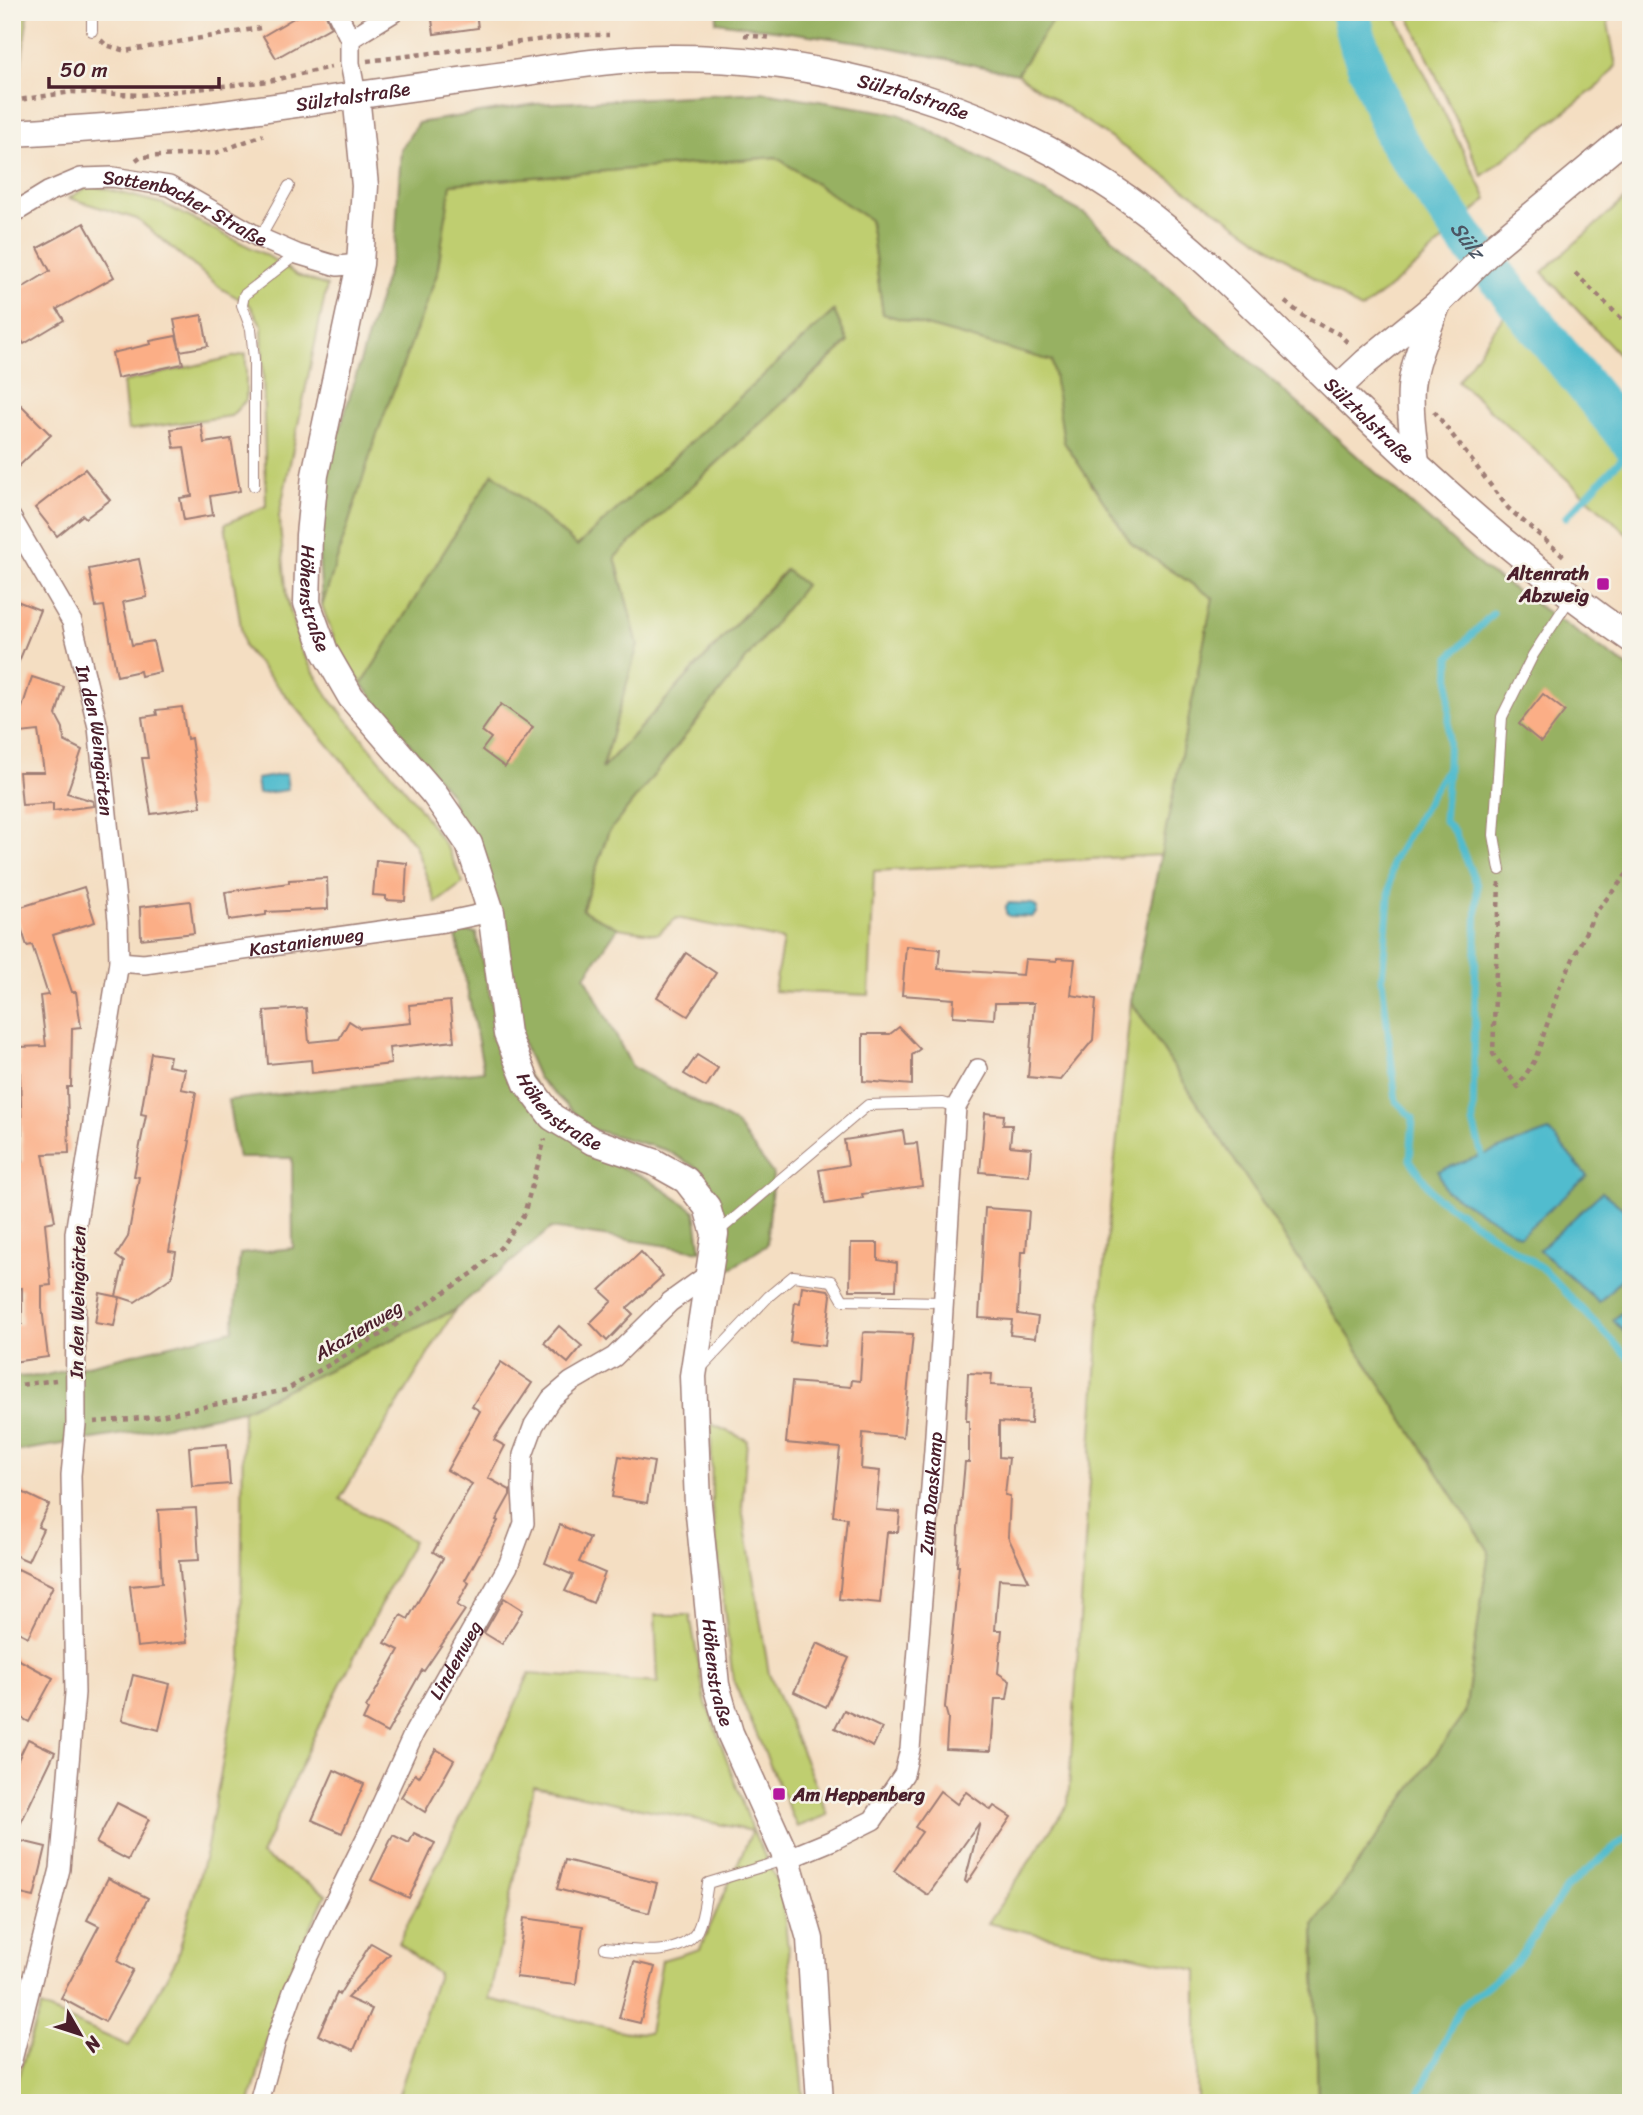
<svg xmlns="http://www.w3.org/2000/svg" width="1643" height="2115" viewBox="0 0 1643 2115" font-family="Sriracha,sans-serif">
<rect width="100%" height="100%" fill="#f7f3e8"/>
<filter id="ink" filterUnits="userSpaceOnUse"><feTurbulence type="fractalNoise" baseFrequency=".0143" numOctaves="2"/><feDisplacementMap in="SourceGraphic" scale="14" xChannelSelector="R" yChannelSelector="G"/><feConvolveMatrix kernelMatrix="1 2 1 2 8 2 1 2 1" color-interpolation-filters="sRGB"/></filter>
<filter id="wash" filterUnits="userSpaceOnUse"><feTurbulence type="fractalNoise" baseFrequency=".00686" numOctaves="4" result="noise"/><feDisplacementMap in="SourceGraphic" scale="28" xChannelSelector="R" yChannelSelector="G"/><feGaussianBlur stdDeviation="1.57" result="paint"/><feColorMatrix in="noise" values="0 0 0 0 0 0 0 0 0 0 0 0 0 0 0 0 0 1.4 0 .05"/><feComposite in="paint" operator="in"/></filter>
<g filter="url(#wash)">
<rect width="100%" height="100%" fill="#f4dec2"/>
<g fill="#bfce70" stroke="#84764e" stroke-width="2" fill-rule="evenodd">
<path d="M 12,12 L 28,12 L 20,74 L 12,74 Z"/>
<path d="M 1058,12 L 1394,12 L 1487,199 L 1417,265 L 1361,310 L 1017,74 Z"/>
<path d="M 1407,12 L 1606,12 L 1616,66 L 1603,82 L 1482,176 Z"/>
<path d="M 776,157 L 870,220 L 883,314 L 1053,361 L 1064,442 L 1132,544 L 1213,598 L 1161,855 L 874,871 L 869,995 L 774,991 L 783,940 L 677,918 L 657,934 L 618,928 L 582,911 L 608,833 L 805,585 L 785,570 L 601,770 L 638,645 L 615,557 L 848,343 L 834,311 L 577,546 L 493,473 L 362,684 L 337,647 L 322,606 L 377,434 L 437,274 L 450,184 Z"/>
<path d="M 91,185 L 163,204 L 268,256 L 297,275 L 327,286 L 279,516 L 287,598 L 302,652 L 329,698 L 413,799 L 449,851 L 463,883 L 436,903 L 415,845 L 244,647 L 225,524 L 266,506 L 262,326 L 250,305 L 222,289 L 137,219 L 69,198 Z"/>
<path d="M 1631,194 L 1631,368 L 1542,272 Z"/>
<path d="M 1506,313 L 1631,446 L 1631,537 L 1458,381 Z"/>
<path d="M 246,354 L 246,400 L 231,416 L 128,430 L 123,382 Z"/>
<path d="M 1131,1001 L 1489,1551 L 1465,1713 L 1314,1925 L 1318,2103 L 1197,2103 L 1197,1970 L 988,1923 L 1068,1804 L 1101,1295 Z"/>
<path d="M 455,1310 L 340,1499 L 413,1541 L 313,1738 L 261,1855 L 326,1894 L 278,1997 L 250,2103 L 12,2103 L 12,2095 L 41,2007 L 129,2046 L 177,1958 L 206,1852 L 241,1665 L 243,1410 Z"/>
<path d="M 711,1424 L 747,1440 L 742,1508 L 769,1674 L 828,1815 L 797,1827 L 733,1680 L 712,1508 Z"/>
<path d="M 655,1615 L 690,1615 L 705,1700 L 753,1831 L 782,1892 L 804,2103 L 396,2103 L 438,1974 L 398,1943 L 496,1747 L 529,1674 L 658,1683 ZM 534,1786 L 752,1831 L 700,1949 L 662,1960 L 649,2033 L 626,2032 L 489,1999 Z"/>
</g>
<g fill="#97b162" stroke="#706846" stroke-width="2">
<path d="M 718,12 L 1058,12 L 1017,74 L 874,44 L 716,22 Z"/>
<path d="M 763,92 L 899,114 L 1085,214 L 1484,569 L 1631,669 L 1631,1215 L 1602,1192 L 1599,1301 L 1631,1269 L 1631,1305 L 1613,1320 L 1631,1339 L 1631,2103 L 1318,2103 L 1314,1925 L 1465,1713 L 1489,1551 L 1131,1001 L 1213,598 L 1132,544 L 1064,442 L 1052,361 L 883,314 L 870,220 L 776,157 L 451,184 L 437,274 L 377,434 L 322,606 L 318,537 L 324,481 L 395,247 L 401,149 L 418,123 L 536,104 Z"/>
<path d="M 834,311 L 848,342 L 615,557 L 638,645 L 602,769 L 786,570 L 805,585 L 608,833 L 582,910 L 618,928 L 585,976 L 632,1067 L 735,1123 L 773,1174 L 767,1245 L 722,1274 L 729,1231 L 700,1170 L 666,1150 L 591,1129 L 538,1078 L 516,1027 L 450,794 L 362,684 L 493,473 L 577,546 Z"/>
<path d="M 455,930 L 476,933 L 499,1036 L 584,1151 L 648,1179 L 695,1211 L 701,1251 L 551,1228 L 455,1310 L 243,1410 L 137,1432 L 12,1452 L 12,1377 L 42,1376 L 233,1330 L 240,1254 L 293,1248 L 292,1158 L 238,1158 L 228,1100 L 484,1071 Z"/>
</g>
<g fill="#51bcce" stroke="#4e6e7c" stroke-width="2">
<path d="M 286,774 L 288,790 L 258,794 L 256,779 Z"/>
<path d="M 1009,903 L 1032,904 L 1037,908 L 1036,913 L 1032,917 L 1009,916 L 1006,913 L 1006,906 Z"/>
<path d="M 1549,1131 L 1587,1176 L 1520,1236 L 1446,1191 L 1438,1171 Z"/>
<path d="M 1602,1192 L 1631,1215 L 1631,1269 L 1599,1302 L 1539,1250 Z"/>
<path d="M 1631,1305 L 1631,1339 L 1613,1320 Z"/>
</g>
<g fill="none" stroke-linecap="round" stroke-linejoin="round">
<g stroke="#51bcce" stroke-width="7">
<path d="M 1566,517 L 1631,449"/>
<path d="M 1493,613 L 1450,657 L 1448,766 L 1392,862 L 1382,979 L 1396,1101 L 1413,1118 L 1410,1160 L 1436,1197 L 1542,1268 L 1631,1360"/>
<path d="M 1448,770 L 1444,820 L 1455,833 L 1477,885 L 1473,1123 L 1482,1155"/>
<path d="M 1418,2103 L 1418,2096 L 1460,2008 L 1516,1962 L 1567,1887 L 1631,1834"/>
</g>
<path stroke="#51bcce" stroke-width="40" id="s1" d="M 1350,12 L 1357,40 L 1395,137 L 1464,236 L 1631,442"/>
</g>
<g id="blocks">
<g fill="#fbae86">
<path d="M 304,12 L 325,12 L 331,27 L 276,58 L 263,36 Z"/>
<path d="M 431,12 L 476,12 L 478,28 L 434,34 Z"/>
<path d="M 84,223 L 114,277 L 57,309 L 64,320 L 24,344 L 12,325 L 12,294 L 50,271 L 38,248 Z"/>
<path d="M 202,315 L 208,346 L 180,351 L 183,364 L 117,378 L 112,353 L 151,344 L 150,341 L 176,336 L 180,350 L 174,320 Z"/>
<path d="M 21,405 L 51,435 L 12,473 L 12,414 Z"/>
<path d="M 201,424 L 204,443 L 231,439 L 240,491 L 210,496 L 213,515 L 184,520 L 180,498 L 192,496 L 184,447 L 174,448 L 171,429 Z"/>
<path d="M 85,469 L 110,500 L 86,518 L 83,515 L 57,536 L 35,508 Z"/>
<path d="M 139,559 L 147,597 L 123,602 L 132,645 L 153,641 L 160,672 L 141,676 L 140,671 L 117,676 L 104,606 L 96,607 L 89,569 Z"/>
<path d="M 12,599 L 40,610 L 13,676 L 12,676 Z"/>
<path d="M 32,677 L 64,687 L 56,715 L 63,728 L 64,741 L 82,750 L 67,793 L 93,801 L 94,806 L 53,811 L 53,803 L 22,805 L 19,772 L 44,772 L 38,731 L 12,734 L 12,710 L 22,708 Z"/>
<path d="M 1543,694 L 1565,711 L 1541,742 L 1519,724 Z"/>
<path d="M 501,704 L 533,727 L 505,767 L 482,750 L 491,738 L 482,731 Z"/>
<path d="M 182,707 L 187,739 L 191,738 L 201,807 L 151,814 L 142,758 L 148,758 L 142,717 L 157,715 L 156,710 Z"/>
<path d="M 376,860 L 407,863 L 405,901 L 386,900 L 386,896 L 373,895 Z"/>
<path d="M 327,878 L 328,909 L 266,912 L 266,915 L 229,920 L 225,892 L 289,883 L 289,880 Z"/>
<path d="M 84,887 L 95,922 L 53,935 L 72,992 L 76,992 L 81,1027 L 72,1028 L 71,1087 L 67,1087 L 69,1153 L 43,1154 L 55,1221 L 45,1223 L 51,1285 L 42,1286 L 42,1308 L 48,1357 L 12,1362 L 12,1326 L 22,1324 L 22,1288 L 15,1289 L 12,1261 L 12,1252 L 18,1251 L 12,1220 L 12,1164 L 23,1162 L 19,1047 L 46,1046 L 40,996 L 48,995 L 32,945 L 27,946 L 15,909 Z"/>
<path d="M 190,901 L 194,933 L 141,939 L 140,907 Z"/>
<path d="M 906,946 L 940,949 L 938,969 L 1023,975 L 1025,959 L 1057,961 L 1057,958 L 1075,959 L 1071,995 L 1096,999 L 1093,1040 L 1060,1080 L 1028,1077 L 1034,1003 L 995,1003 L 994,1019 L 953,1016 L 954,999 L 902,995 Z"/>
<path d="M 686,953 L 716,973 L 688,1016 L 657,997 Z"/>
<path d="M 450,1001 L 454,1041 L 389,1048 L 391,1064 L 312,1073 L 311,1060 L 268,1064 L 264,1011 L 306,1008 L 309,1042 L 339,1039 L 349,1021 L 360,1028 L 411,1023 L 409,1005 Z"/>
<path d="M 899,1027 L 920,1049 L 912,1055 L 912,1085 L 863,1081 L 863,1034 L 890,1034 Z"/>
<path d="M 151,1053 L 170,1056 L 168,1066 L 185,1069 L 181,1089 L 196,1092 L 188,1140 L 190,1141 L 169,1251 L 176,1252 L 172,1277 L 135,1302 L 120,1297 L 114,1326 L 95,1323 L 100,1293 L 119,1297 L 116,1296 L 124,1262 L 116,1256 L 128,1237 L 139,1177 L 134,1176 L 146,1115 L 141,1114 Z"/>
<path d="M 697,1055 L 718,1068 L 706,1087 L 684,1074 Z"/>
<path d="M 985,1113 L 1004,1115 L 1003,1125 L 1012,1125 L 1010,1146 L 1031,1148 L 1029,1176 L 980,1172 Z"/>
<path d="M 903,1131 L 905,1144 L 917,1143 L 922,1186 L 862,1194 L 863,1198 L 825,1204 L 819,1170 L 848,1165 L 844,1140 Z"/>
<path d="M 985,1208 L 1029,1211 L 1026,1252 L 1021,1252 L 1018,1314 L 1038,1317 L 1035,1338 L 1010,1335 L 1012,1320 L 979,1318 Z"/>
<path d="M 851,1243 L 878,1243 L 878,1260 L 897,1263 L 896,1290 L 850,1290 Z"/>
<path d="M 641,1252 L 663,1276 L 627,1308 L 633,1314 L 607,1341 L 590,1323 L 612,1301 L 600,1290 Z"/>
<path d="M 802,1286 L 828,1290 L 831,1295 L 825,1346 L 790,1342 L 795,1302 L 800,1303 Z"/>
<path d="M 559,1326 L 582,1346 L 568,1363 L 544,1343 Z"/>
<path d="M 866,1332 L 913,1334 L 903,1437 L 863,1433 L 861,1469 L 880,1471 L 876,1510 L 900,1512 L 898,1532 L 887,1532 L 880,1603 L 839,1599 L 847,1518 L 833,1516 L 840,1448 L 786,1443 L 792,1382 L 851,1387 L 852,1380 L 860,1381 L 863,1333 Z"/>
<path d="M 501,1362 L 532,1383 L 494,1440 L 505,1446 L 488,1478 L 510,1490 L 510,1495 L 496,1520 L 498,1521 L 465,1580 L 469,1583 L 457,1605 L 465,1610 L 424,1671 L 422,1670 L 387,1733 L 363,1720 L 368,1710 L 366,1708 L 399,1650 L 385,1643 L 401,1615 L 408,1619 L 443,1558 L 433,1552 L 472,1484 L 447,1470 L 480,1411 L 472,1406 Z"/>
<path d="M 968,1373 L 992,1374 L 991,1385 L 1032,1387 L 1031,1424 L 999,1422 L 999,1457 L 1009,1458 L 1005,1495 L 1010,1496 L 1008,1537 L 1029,1581 L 999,1579 L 995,1630 L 1002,1630 L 998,1673 L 1010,1681 L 1007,1699 L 995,1699 L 991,1751 L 946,1749 L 948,1718 L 945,1707 L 959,1566 L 957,1566 L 959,1529 L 965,1462 L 969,1462 L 969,1421 L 966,1421 Z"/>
<path d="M 227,1444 L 230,1484 L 192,1487 L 189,1447 Z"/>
<path d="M 619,1456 L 654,1462 L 647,1503 L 612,1497 Z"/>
<path d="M 12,1487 L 49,1505 L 38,1527 L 43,1529 L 28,1561 L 12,1554 Z"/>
<path d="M 196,1508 L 199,1560 L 179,1561 L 187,1642 L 137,1647 L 130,1586 L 162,1583 L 158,1510 Z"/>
<path d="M 560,1525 L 590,1538 L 579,1562 L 605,1573 L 593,1603 L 565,1591 L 573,1575 L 545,1563 Z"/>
<path d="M 18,1569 L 53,1586 L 28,1637 L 12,1629 L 12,1581 Z"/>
<path d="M 504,1598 L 523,1610 L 502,1644 L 484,1633 Z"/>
<path d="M 817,1643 L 849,1658 L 826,1707 L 794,1692 Z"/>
<path d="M 12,1656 L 53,1678 L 29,1722 L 12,1713 Z"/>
<path d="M 133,1675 L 170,1684 L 159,1730 L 122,1720 Z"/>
<path d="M 844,1710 L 882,1728 L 873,1747 L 835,1728 Z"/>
<path d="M 28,1739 L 55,1752 L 13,1839 L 46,1847 L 34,1897 L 12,1892 L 12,1772 Z"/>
<path d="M 436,1749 L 454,1760 L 425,1812 L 401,1797 L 415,1774 L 419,1777 Z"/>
<path d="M 334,1770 L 364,1784 L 342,1833 L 312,1820 Z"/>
<path d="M 940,1791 L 957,1804 L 966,1792 L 991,1810 L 994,1806 L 1011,1817 L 967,1883 L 965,1881 L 980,1822 L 928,1895 L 894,1871 L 922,1832 L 915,1827 Z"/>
<path d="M 117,1803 L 149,1819 L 128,1860 L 96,1843 Z"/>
<path d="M 414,1833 L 435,1843 L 409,1898 L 371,1880 L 393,1835 L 409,1843 Z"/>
<path d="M 565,1860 L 657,1883 L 649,1913 L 557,1889 Z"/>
<path d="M 108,1878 L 148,1898 L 117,1961 L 133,1970 L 105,2022 L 61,1998 L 99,1926 L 87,1920 Z"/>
<path d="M 524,1918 L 583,1926 L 576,1984 L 516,1977 Z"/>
<path d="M 371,1943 L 390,1954 L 347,1998 L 372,2009 L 354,2050 L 318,2035 L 337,1993 L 339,1995 Z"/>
<path d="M 634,1962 L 655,1967 L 640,2023 L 619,2018 Z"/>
</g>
</g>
</g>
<g filter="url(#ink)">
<use href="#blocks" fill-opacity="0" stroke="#9f7e76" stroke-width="2"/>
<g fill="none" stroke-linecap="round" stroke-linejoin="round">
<defs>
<g id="lane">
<path d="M 92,31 L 92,12"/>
<path d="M 260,238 L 289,186"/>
<path d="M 254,486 L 254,359 L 251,329 L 242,305 L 244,295 L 297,254"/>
<path d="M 1500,870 L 1494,835 L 1502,717 L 1533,655 L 1571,597"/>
<path d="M 718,1232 L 868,1105 L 943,1103 L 956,1107"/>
<path d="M 701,1368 L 769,1296 L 793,1276 L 832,1281 L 843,1300 L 942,1302"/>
<path d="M 605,1948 C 632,1950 680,1959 697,1931 C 704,1917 705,1898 708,1883 L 784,1860"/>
</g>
<g id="street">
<path d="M 337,12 L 350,39 L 350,63 L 356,94"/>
<path d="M 350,39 L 394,12"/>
<path id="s2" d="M 12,214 L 48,192 L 81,178 L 113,177 L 169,186 L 260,238 L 297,254 L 337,266 L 360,264"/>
<path id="s3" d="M 12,519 L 72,622 L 98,727 L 118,920 L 119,962 L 75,1233 L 76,1424 L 71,1475 L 75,1693 L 60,1869 L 12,2060"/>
<path id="s4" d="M 119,962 L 144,964 L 444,922 L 491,912"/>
<path id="s5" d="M 787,1859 L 833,1840 L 873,1820 L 904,1774 L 910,1749 L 934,1450 L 956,1107 L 978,1069"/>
<path id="s6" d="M 259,2103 L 276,2040 L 294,1989 L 325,1921 L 370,1830 L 414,1733 L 508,1566 L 524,1523 L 522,1489 L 523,1455 L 534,1425 L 551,1399 L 571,1382 L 614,1357 L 670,1302 L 709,1274"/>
</g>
<g id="secondary">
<path id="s7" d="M 356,94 L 365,186 L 360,264 L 315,475 L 309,535 L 307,603 L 325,652 L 351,697 L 435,795 L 469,844 L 491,912 L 507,1034 L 527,1084 L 552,1117 L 592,1141 L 654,1162 L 686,1180 L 707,1207 L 715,1234 L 693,1376 L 698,1504 L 716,1685 L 730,1733 L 787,1859 L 810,1939 L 820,2103"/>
<path id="s8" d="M 12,133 C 67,130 122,127 176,120 C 276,108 375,92 475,79 C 541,71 608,57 675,58 C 848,58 1031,117 1166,228 C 1227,278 1282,336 1339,391 C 1431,480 1525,566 1631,639"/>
<path d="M 1337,389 L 1366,362 L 1437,304 L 1495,246 L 1631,133"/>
<path d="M 1416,464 C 1414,439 1409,413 1411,388 C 1414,359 1427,333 1437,305"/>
</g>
</defs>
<use href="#lane" stroke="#9f7e76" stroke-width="12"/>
<use href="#street" stroke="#9f7e76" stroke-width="22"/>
<use href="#secondary" stroke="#9f7e76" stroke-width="29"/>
<g stroke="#9f7e76" stroke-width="4.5" stroke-dasharray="5 5" stroke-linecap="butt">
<path d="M 744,35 L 773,38"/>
<path d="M 101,40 L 106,45 L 125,51 L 260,28"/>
<path d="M 367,61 L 577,35 L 609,35"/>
<path d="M 12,101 L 72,92 L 141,95 L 269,81 L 331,67"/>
<path d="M 136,160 L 140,157 L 216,153 L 263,135"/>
<path d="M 1575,273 L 1631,328"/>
<path d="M 1285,302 L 1306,318 L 1339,334 L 1350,345"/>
<path d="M 1434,411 L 1508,508 L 1566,558"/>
<path d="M 1499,882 L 1493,1054 L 1518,1087 L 1535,1060 L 1560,986 L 1595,913 L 1631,869"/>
<path d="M 12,1386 L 56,1380"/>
<path d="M 94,1422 L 155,1417 L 286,1390 L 385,1332 L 473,1273 L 501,1247 L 524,1214 L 545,1139"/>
</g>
<use href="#lane" stroke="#fff" stroke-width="10"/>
<use href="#street" stroke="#fff" stroke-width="19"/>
<use href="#secondary" stroke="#fff" stroke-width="26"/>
</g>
</g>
<g fill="#b5179e" stroke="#f7f3e8" stroke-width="2.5">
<rect x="1596" y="577" width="14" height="14" rx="3.5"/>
<rect x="772" y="1787" width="14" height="14" rx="3.5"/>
</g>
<g text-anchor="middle" stroke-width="5" stroke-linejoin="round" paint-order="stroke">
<g font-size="19" fill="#4a1f2b" stroke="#f7f3e8">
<text dy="7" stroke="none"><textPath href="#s8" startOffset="343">Sülztalstraße</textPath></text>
<text dy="7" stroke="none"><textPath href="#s8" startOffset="910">Sülztalstraße</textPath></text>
<text dy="7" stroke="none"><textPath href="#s2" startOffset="189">Sottenbacher Straße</textPath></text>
<text dy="7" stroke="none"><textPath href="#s8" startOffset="1477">Sülztalstraße</textPath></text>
<text dy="7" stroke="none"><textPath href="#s7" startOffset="511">Höhenstraße</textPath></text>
<text dy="7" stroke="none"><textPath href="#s3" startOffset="240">In den Weingärten</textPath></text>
<text dy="7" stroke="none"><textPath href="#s4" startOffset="189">Kastanienweg</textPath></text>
<text dy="7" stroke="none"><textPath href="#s7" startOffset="1099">Höhenstraße</textPath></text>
<text transform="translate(77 1302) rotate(-89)" y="7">In den Weingärten</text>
<text transform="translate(358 1330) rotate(-31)" y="7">Akazienweg</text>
<text dy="7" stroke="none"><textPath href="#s5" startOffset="432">Zum Daaskamp</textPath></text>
<text dy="7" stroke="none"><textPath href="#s6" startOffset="486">Lindenweg</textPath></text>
<text dy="7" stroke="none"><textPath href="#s7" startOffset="1750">Höhenstraße</textPath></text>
</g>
<g font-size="19" font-weight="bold" fill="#4a1f2b" stroke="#f7f3e8" text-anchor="end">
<text x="1589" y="580">Altenrath<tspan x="1589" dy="22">Abzweig</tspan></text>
<text x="793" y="1801" text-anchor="start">Am Heppenberg</text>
</g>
<g font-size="21" font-style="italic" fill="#4c5664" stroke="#f7f3e8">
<text dy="7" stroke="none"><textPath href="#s1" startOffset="259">Sülz</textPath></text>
</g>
</g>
<rect width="1643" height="2115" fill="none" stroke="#f7f3e8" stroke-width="42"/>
<g transform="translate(80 2034) rotate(129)" stroke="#f7f3e8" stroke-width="5" paint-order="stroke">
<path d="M0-5L12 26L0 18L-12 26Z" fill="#4a1f2b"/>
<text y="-10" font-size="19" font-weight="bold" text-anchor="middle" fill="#4a1f2b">N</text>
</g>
<path d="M49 77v10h170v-10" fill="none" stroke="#4a1f2b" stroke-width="3.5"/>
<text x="60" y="77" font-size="21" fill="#4a1f2b" stroke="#f7f3e8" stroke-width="5" paint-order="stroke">50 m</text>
</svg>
